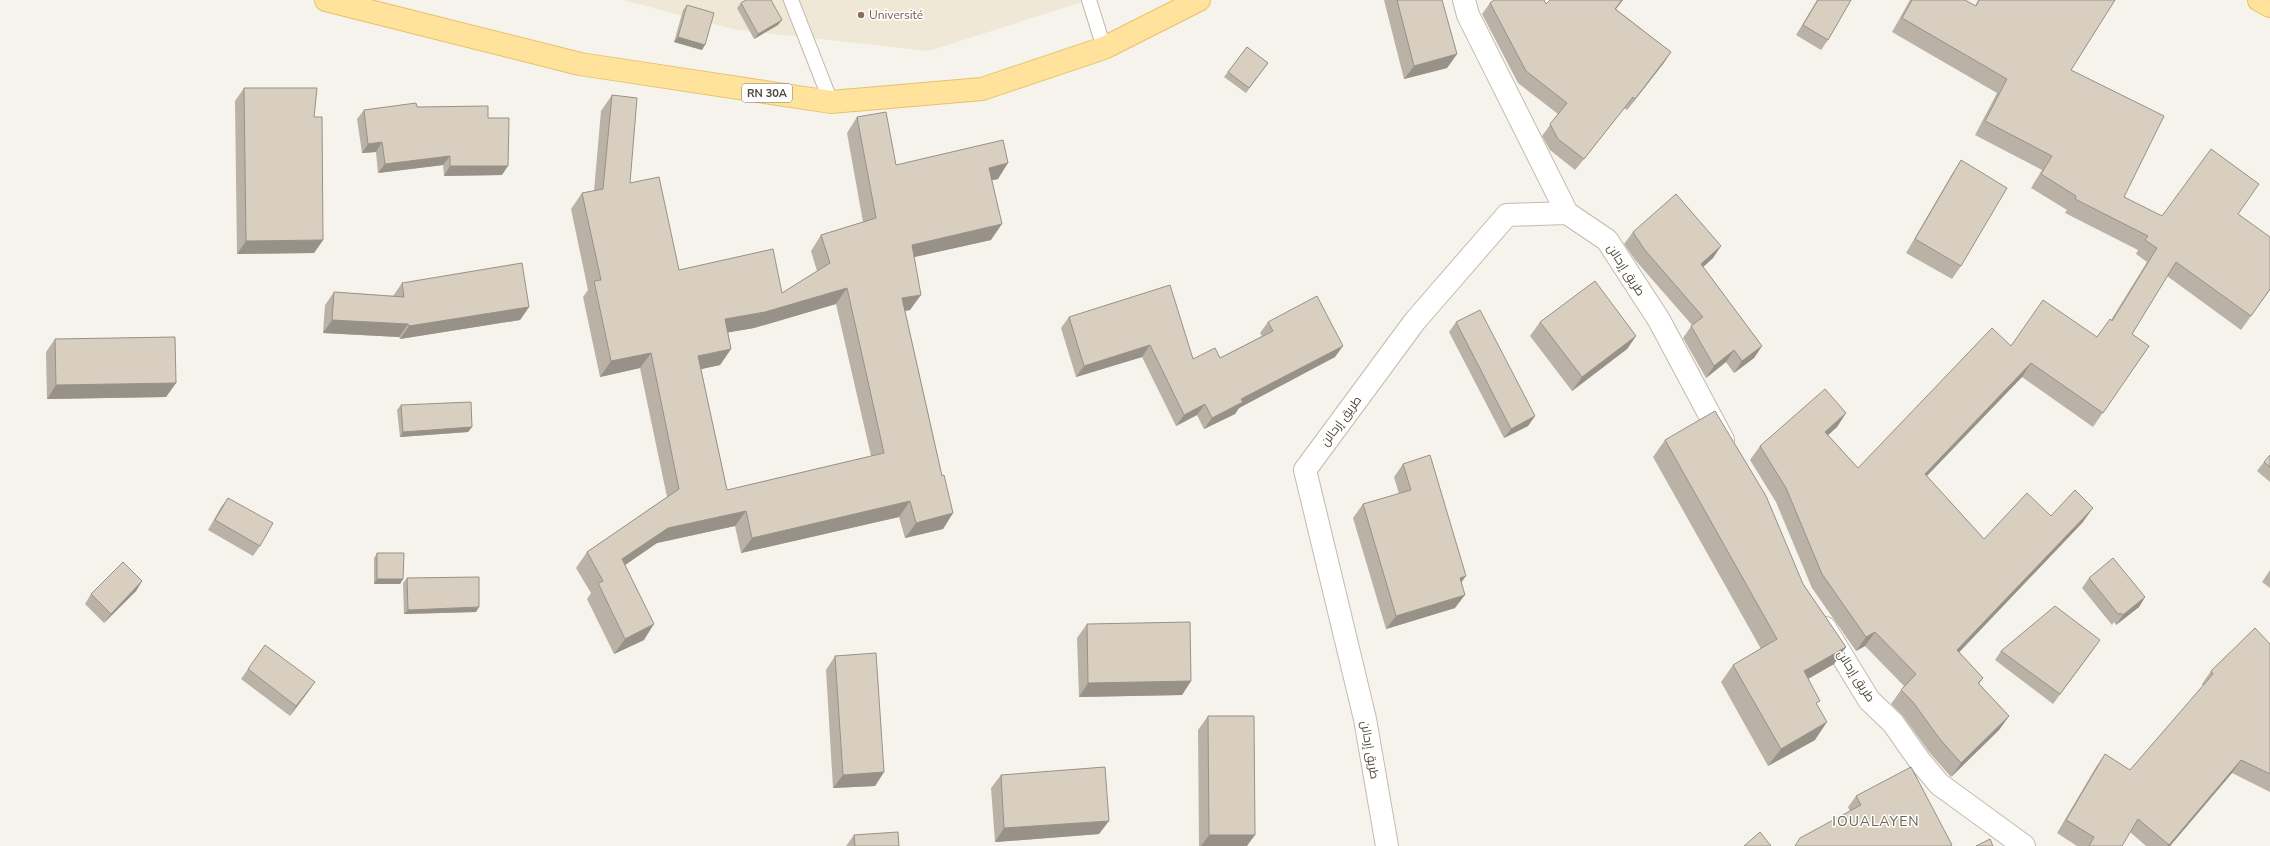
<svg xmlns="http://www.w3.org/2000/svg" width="2270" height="846" viewBox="0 0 2270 846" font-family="'Nunito Sans',Cairo,sans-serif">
<rect width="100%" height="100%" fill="#f6f3ec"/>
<path fill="#efe8d6" d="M 623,0 L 1088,0 L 929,51 L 737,30 Z"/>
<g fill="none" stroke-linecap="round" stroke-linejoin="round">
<defs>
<g id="service">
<path d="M 791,0 L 831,102"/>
<path d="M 1089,0 L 1104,48"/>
</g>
<g id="minor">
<path d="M 1464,0 L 1468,15 L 1567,213"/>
<path d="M 1825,628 L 1869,700 L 1893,723 L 1919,760 L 1939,784 L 2024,846"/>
<path d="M 1387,846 L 1365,719 L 1305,470 L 1415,321 L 1507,215 L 1567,213 L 1607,240 L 1659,320 L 1723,440"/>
</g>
<g id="primary">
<path d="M 326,0 L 580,64 L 831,102 L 982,89 L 1104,48 L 1199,0"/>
<path d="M 2259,0 L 2270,6"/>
</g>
</defs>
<use href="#service" stroke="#c2bbae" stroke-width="16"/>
<use href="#minor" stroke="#c2bbae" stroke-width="24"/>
<use href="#primary" stroke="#e6c16a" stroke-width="24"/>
<use href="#service" stroke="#fff" stroke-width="14"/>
<use href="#minor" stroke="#fff" stroke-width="22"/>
<use href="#primary" stroke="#ffe39c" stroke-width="22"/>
</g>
<g fill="#bab2a6" fill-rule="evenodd">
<path d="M 1384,0 L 1442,0 L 1457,54 L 1447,68 L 1404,79 Z"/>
<path d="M 1550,0 L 1623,0 L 1616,9 L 1671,52 L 1663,64 L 1627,110 L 1624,108 L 1575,170 L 1550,150 L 1542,136 L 1558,114 L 1518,83 L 1482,14 L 1490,3 L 1546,4 Z"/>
<path d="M 1817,0 L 1851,0 L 1828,40 L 1821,50 L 1796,35 Z"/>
<path d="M 1910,0 L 1965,0 L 1975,6 L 1978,0 L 2115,0 L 2071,70 L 2124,197 L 2162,216 L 2238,214 L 2270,290 L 2241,330 L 2167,276 L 2132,334 L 2149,346 L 2093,427 L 2022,377 L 1927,476 L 1984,539 L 2051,516 L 2083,522 L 1959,652 L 1983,678 L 1979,684 L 2009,716 L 1999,730 L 1951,777 L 1929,752 L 1903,716 L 1891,704 L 1901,690 L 1904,686 L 1865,646 L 1856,651 L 1812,588 L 1776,502 L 1750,460 L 1760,446 L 1846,413 L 1837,427 L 1828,435 L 1858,468 L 2011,346 L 2097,337 L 2111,320 L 2147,262 L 2136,254 L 2138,250 L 2065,213 L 2067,210 L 2031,188 L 2042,170 L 1975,135 L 1997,93 L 1892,32 Z"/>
<path d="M 741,3 L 778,25 L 754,39 L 737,8 Z"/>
<path d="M 687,5 L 702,50 L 674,42 L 683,10 Z"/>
<path d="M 1247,47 L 1268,63 L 1246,93 L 1224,77 Z"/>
<path d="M 244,88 L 314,117 L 323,240 L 314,253 L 237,254 L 235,101 Z"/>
<path d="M 612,95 L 630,183 L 679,270 L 782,293 L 817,271 L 811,251 L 821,235 L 863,222 L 847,133 L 857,117 L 896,165 L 998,179 L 992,180 L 991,240 L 914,257 L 910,310 L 905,311 L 942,476 L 953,513 L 943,529 L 905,538 L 899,517 L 741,553 L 735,526 L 657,543 L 625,565 L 644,640 L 614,654 L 587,599 L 591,593 L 576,568 L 587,552 L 667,497 L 640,368 L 600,377 L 583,297 L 588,290 L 571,209 L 582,193 L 594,191 L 601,111 ZM 836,304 L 871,456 L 727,490 L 701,369 L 720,365 L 731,349 L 728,332 L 754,328 Z"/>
<path d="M 417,107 L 488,118 L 502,175 L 444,176 L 443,165 L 378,173 L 376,152 L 362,153 L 357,119 L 364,110 Z"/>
<path d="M 1961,160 L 1961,266 L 1952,279 L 1906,253 L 1952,174 Z"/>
<path d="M 1633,232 L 1721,246 L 1713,258 L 1703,267 L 1762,346 L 1754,358 L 1734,373 L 1726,362 L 1706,378 L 1683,338 L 1692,325 L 1636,261 L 1624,244 Z"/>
<path d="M 402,283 L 529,307 L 520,320 L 400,339 L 399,337 L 323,333 L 325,305 L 334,292 L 393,296 Z"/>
<path d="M 1069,317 L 1193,359 L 1220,358 L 1262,336 L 1260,333 L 1268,322 L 1335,357 L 1239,408 L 1235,414 L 1204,429 L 1197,415 L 1176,426 L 1142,357 L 1076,377 L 1061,328 Z"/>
<path d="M 1456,322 L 1535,416 L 1528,426 L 1504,438 L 1449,332 Z"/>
<path d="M 1540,322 L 1636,336 L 1627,349 L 1572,391 L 1530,336 Z"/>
<path d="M 55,339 L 176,383 L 166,397 L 47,399 L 46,352 Z"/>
<path d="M 401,405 L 472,427 L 468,432 L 400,437 L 397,410 Z"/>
<path d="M 1665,440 L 1803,584 L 1846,647 L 1834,664 L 1808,679 L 1815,740 L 1768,766 L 1721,682 L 1733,665 L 1761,649 L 1653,457 Z"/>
<path d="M 2270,455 L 2270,482 L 2257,471 L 2264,462 Z"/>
<path d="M 1403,464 L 1455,608 L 1386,629 L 1353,518 L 1363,504 L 1399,494 L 1394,477 Z"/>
<path d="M 228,498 L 260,546 L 253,556 L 208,530 L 221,507 Z"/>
<path d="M 377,553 L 403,579 L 400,584 L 374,584 L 374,558 Z"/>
<path d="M 2270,570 L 2270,588 L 2262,582 Z"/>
<path d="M 407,578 L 476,612 L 404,614 L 403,583 Z"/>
<path d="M 2089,578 L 2145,597 L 2139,607 L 2116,625 L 2114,622 L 2112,625 L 2082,588 Z"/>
<path d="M 142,581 L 136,591 L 104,623 L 85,604 L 91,594 Z"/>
<path d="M 1087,624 L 1191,681 L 1182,695 L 1079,697 L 1077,638 Z"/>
<path d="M 2270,644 L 2270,792 L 2232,773 L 2170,846 L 2146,846 L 2130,832 L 2122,846 L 2077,846 L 2057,833 L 2096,767 L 2105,754 L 2130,770 L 2203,686 L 2202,684 L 2211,671 Z"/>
<path d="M 2094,649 L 2053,704 L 1995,660 L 2001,651 Z"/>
<path d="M 835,656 L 884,772 L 875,786 L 833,788 L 826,670 Z"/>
<path d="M 248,669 L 315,682 L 290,716 L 241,679 Z"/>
<path d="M 1208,716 L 1247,846 L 1199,846 L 1198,730 Z"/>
<path d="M 1001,775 L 1099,834 L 995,842 L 991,788 Z"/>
<path d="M 1856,796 L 1951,846 L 1850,811 L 1848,807 Z"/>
<path d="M 854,835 L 899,846 L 846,846 Z"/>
</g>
<g fill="#979187">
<path d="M 1622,0 L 1623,0 L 1607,20 L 1615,9 Z"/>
<path d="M 782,20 L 778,25 L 754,39 L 758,34 Z"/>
<path d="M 678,37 L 705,45 L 702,50 L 674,42 Z"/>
<path d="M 1671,52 L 1663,64 L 1627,110 L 1635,99 Z"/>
<path d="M 1457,54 L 1447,68 L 1404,79 L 1414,66 Z"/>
<path d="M 1633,97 L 1624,108 L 1575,170 L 1584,159 Z"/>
<path d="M 382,142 L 376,152 L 362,153 L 368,144 Z"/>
<path d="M 450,156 L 443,165 L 378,173 L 385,164 Z"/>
<path d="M 1008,163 L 998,179 L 978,183 L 989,168 Z"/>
<path d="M 450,166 L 508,166 L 502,175 L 444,176 Z"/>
<path d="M 1002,224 L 991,240 L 901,260 L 912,245 Z"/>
<path d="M 323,240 L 314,253 L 237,254 L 246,241 Z"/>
<path d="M 1721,246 L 1713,258 L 1693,276 L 1701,264 Z"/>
<path d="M 847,288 L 836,304 L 754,328 L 714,335 L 725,319 Z"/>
<path d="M 921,295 L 910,310 L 891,313 L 902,298 Z"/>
<path d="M 529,307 L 520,320 L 400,339 L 409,326 Z"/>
<path d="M 332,320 L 408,324 L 399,337 L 323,333 Z"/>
<path d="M 1636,336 L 1627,349 L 1572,391 L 1582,377 Z"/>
<path d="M 1150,345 L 1142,357 L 1076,377 L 1084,366 Z"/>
<path d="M 1343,346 L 1335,357 L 1239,408 L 1235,414 L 1204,429 L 1212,418 L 1241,399 Z"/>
<path d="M 1762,346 L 1754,358 L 1734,373 L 1742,361 Z"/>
<path d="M 731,349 L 720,365 L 688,372 L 698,356 Z"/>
<path d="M 1734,350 L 1726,362 L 1706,378 L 1714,366 Z"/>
<path d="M 651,353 L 640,368 L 600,377 L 611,361 Z"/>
<path d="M 2031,363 L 2022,377 L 1915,488 L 1925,474 Z"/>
<path d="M 176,383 L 166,397 L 47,399 L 56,385 Z"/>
<path d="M 1205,404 L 1197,415 L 1176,426 L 1184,415 Z"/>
<path d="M 1846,413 L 1837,427 L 1816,446 L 1825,432 Z"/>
<path d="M 1535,416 L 1528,426 L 1504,438 L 1511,429 Z"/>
<path d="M 472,427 L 468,432 L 400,437 L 403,432 Z"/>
<path d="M 910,501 L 899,517 L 741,553 L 752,538 Z"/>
<path d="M 2093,508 L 2083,522 L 1948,664 L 1957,650 Z"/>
<path d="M 746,511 L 735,526 L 657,543 L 612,574 L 622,559 L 668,528 Z"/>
<path d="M 953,513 L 943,529 L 905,538 L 916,523 Z"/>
<path d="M 1466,576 L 1456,590 L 1460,578 Z"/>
<path d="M 377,579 L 403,579 L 400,584 L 374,584 Z"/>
<path d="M 142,581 L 136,591 L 104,623 L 111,614 Z"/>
<path d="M 1465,595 L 1455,608 L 1386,629 L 1396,616 Z"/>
<path d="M 2145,597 L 2139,607 L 2116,625 L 2123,615 Z"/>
<path d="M 479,607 L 476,612 L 404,614 L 408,610 Z"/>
<path d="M 654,624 L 644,640 L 614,654 L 625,639 Z"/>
<path d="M 1875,632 L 1865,646 L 1856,651 L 1866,637 Z"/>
<path d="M 1846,647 L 1834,664 L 1792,688 L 1804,671 Z"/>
<path d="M 1191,681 L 1182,695 L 1079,697 L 1088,683 Z"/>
<path d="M 315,682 L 308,692 L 290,716 L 296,706 Z"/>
<path d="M 2009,716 L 1999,730 L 1951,777 L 1961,763 Z"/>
<path d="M 1827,722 L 1815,740 L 1768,766 L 1781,749 Z"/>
<path d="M 2241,760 L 2232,773 L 2170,846 L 2168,846 Z"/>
<path d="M 884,772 L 875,786 L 833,788 L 843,775 Z"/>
<path d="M 1109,821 L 1099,834 L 995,842 L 1004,828 Z"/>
<path d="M 1209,835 L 1255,835 L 1247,846 L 1201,846 Z"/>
</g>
<g fill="#d8cfc1" stroke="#979187" fill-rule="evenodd">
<path d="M 746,0 L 771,0 L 782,20 L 758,34 L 741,3 Z"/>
<path d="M 1397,0 L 1442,0 L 1457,54 L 1414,66 Z"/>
<path d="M 1494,0 L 1544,0 L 1546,4 L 1550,0 L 1622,0 L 1615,9 L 1671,52 L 1635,99 L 1633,97 L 1584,159 L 1558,139 L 1550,124 L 1567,103 L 1526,71 L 1490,3 Z"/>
<path d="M 1818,0 L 1851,0 L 1828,40 L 1803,25 Z"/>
<path d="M 1912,0 L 1965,0 L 1976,6 L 1979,0 L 2115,0 L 2071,70 L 2164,116 L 2124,197 L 2162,216 L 2211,149 L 2259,184 L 2238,214 L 2270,237 L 2270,289 L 2251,316 L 2176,262 L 2132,334 L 2149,346 L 2103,413 L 2031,363 L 1925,474 L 1984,539 L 2027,493 L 2051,516 L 2075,490 L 2093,508 L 1957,650 L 1983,678 L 1978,683 L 2009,716 L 1961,763 L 1939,738 L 1913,702 L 1901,690 L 1916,674 L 1875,632 L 1866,637 L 1822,574 L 1786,488 L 1760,446 L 1825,389 L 1846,413 L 1825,432 L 1858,468 L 1992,328 L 2011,346 L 2043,300 L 2097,337 L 2110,319 L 2112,321 L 2157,248 L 2145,240 L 2148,236 L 2075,199 L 2076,196 L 2041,174 L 2052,156 L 1985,121 L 2007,79 L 1902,18 Z"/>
<path d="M 687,5 L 714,13 L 705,45 L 678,37 Z"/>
<path d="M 1247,47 L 1268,63 L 1249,88 L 1228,72 Z"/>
<path d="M 244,88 L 317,88 L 314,117 L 322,117 L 323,240 L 246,241 Z"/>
<path d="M 612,95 L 637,98 L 630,183 L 659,177 L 679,270 L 773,249 L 782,293 L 830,263 L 821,235 L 876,218 L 857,117 L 886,112 L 896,165 L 1003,140 L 1008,163 L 989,168 L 1002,224 L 912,245 L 921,295 L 902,298 L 942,476 L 944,475 L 953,513 L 916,523 L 910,501 L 752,538 L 746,511 L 668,528 L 622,559 L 654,624 L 625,639 L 598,583 L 603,581 L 587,552 L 679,489 L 651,353 L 611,361 L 594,281 L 601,280 L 582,193 L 603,189 ZM 847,288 L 884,453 L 727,490 L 698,356 L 731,349 L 725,319 L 765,312 Z"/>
<path d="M 416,103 L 417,107 L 488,106 L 488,118 L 509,118 L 508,166 L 450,166 L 450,156 L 385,164 L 382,142 L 368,144 L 364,110 Z"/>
<path d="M 1961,160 L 2007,188 L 1961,266 L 1915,239 Z"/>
<path d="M 1676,194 L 1721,246 L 1701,264 L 1762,346 L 1742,361 L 1734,350 L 1714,366 L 1691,326 L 1703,317 L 1644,249 L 1633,232 Z"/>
<path d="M 522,263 L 529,307 L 409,326 L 408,324 L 332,320 L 334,292 L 404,297 L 402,283 Z"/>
<path d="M 1595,281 L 1636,336 L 1582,377 L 1540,322 Z"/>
<path d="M 1170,285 L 1193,359 L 1215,348 L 1220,358 L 1273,331 L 1268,322 L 1317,296 L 1343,346 L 1241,399 L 1243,402 L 1212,418 L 1205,404 L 1184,415 L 1150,345 L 1084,366 L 1069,317 Z"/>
<path d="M 1480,310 L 1535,416 L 1511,429 L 1456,322 Z"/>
<path d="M 175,337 L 176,383 L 56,385 L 55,339 Z"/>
<path d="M 471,402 L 472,427 L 403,432 L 401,405 Z"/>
<path d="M 1715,411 L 1766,496 L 1803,584 L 1846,647 L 1804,671 L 1820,701 L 1816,703 L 1827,722 L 1781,749 L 1733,665 L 1777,639 L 1665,440 Z"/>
<path d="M 1430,455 L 1466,576 L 1460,578 L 1465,595 L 1396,616 L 1363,504 L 1411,490 L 1403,464 Z"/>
<path d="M 2270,455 L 2270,467 L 2264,462 Z"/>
<path d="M 228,498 L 273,523 L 260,546 L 215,520 Z"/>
<path d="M 377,553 L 404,553 L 403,579 L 377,579 Z"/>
<path d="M 2113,558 L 2145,597 L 2123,615 L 2120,613 L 2119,615 L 2089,578 Z"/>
<path d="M 123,562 L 142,581 L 111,614 L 91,594 Z"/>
<path d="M 479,577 L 479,607 L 408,610 L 407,578 Z"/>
<path d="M 2055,606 L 2100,640 L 2060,694 L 2001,651 Z"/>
<path d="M 1190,622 L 1191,681 L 1088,683 L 1087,624 Z"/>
<path d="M 2255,628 L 2270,644 L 2270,774 L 2241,760 L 2169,845 L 2138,819 L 2122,846 L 2089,846 L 2094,837 L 2066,820 L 2105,754 L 2130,770 L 2213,674 L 2211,671 Z"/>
<path d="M 265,645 L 315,682 L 296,706 L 248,669 Z"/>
<path d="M 876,653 L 884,772 L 843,775 L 835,656 Z"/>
<path d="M 1208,716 L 1254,716 L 1255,835 L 1209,835 Z"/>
<path d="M 1105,767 L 1109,821 L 1004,828 L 1001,775 Z"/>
<path d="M 1911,767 L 1952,845 L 1950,846 L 1795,846 L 1800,838 L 1861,805 L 1856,796 Z"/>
<path d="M 898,832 L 899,846 L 855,846 L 854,835 Z"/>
<path d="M 1760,832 L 1771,846 L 1744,846 Z"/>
<path d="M 1990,839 L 1993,846 L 1976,846 Z"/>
</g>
<circle fill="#8d6e63" stroke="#fff" stroke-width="1.5" cx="861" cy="15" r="4"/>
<g text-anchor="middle" stroke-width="3" stroke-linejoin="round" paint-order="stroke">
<rect fill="#fff" stroke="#817c74" stroke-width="1" x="742" y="84" width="50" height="18" rx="3"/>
<g font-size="11" font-weight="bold" fill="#4b4439">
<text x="767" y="97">RN 30A</text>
</g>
<g font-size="12" fill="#785e54" stroke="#fff" text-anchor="start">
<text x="869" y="19">Université</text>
</g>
<g font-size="12" fill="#4b4439" stroke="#fff">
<text transform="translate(1626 270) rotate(57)" y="4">طريق إرحالن</text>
<text transform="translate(1341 421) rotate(-53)" y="4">طريق إرحالن</text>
<text transform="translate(1856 676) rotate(57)" y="4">طريق إرحالن</text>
<text transform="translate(1370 750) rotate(80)" y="4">طريق إرحالن</text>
</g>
<g font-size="14" letter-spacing="1" fill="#6e6250" stroke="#fff">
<text x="1876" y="826">IOUALAYEN</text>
</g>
</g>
</svg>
